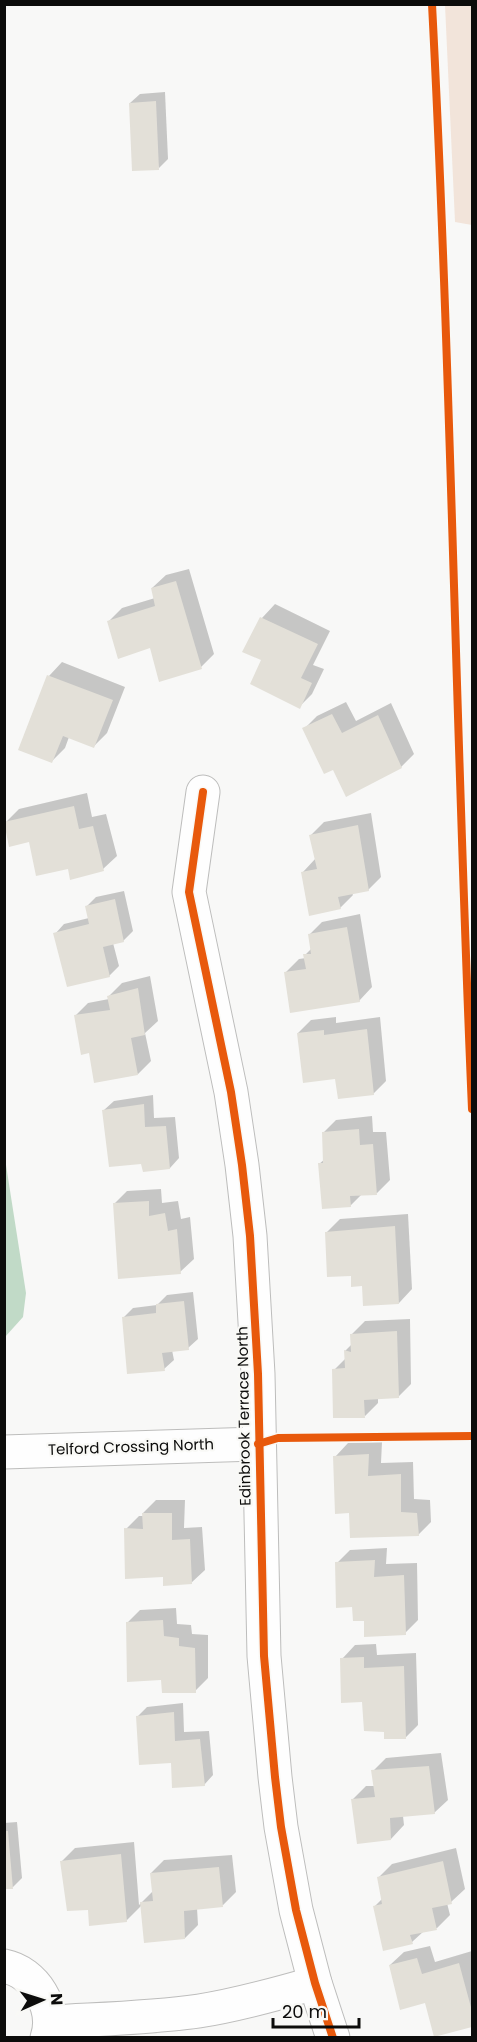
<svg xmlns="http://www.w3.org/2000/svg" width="477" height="2042" viewBox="0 0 477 2042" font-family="Poppins,sans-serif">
<rect width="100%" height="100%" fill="#f8f8f7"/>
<path fill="#f2e4da" d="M 445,5 L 472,5 L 472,225 L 455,222 Z"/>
<path fill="#c1dac7" d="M 4,1152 L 26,1293 L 23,1317 L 5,1337 Z"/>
<g fill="#0003">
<path d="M 165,92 L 168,159 L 159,168 L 130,103 L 140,94 Z"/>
<path d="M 189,569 L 214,654 L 201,667 L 151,646 L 109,621 L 122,608 L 155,598 L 152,588 L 166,575 Z"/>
<path d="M 275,604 L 330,631 L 313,665 L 324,669 L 312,694 L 299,707 L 263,659 L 244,651 L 262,618 Z"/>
<path d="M 62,662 L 125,687 L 107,733 L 94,746 L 69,737 L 65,748 L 52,761 L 20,750 L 49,676 Z"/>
<path d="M 346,702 L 356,721 L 391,703 L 414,754 L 401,767 L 334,768 L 304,729 L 317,716 Z"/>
<path d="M 87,793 L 92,817 L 106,814 L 117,856 L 103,869 L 69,867 L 6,822 L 19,809 Z"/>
<path d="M 371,813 L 381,877 L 368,890 L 352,893 L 353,895 L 340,908 L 303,872 L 316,858 L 311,835 L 324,822 Z"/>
<path d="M 124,891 L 133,931 L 123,941 L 113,943 L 119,966 L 109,976 L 55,934 L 64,924 L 89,918 L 86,907 L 96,897 Z"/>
<path d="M 360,914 L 372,987 L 359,1001 L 286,972 L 299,959 L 306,958 L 305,955 L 311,949 L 309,935 L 322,922 Z"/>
<path d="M 150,976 L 158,1021 L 145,1033 L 151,1061 L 138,1074 L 90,1051 L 75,1016 L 88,1003 L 109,999 L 109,996 L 122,983 Z"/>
<path d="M 336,1017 L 336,1023 L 380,1017 L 386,1081 L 373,1094 L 298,1033 L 311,1020 Z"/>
<path d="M 153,1095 L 154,1118 L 175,1117 L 179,1158 L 170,1168 L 142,1162 L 104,1110 L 114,1101 Z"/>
<path d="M 372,1116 L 373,1132 L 386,1132 L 390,1180 L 377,1193 L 362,1194 L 350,1206 L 319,1164 L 325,1159 L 323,1133 L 336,1120 Z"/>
<path d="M 161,1189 L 162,1203 L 178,1201 L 181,1219 L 190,1217 L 194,1259 L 180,1272 L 114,1204 L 127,1191 Z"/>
<path d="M 408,1214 L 412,1289 L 399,1303 L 364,1285 L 352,1274 L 327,1232 L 340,1219 Z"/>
<path d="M 193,1292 L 198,1339 L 188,1348 L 172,1350 L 174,1360 L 164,1369 L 124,1317 L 133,1308 L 157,1305 L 167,1295 Z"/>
<path d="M 410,1319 L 411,1384 L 398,1397 L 378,1398 L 378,1403 L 365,1416 L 334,1370 L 346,1358 L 345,1351 L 352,1344 L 352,1334 L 365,1321 Z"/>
<path d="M 382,1442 L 381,1463 L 413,1462 L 414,1499 L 430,1500 L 431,1522 L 418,1535 L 350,1511 L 335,1457 L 348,1443 Z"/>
<path d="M 156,1500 L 185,1500 L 184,1528 L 202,1527 L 205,1570 L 191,1583 L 126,1529 L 139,1516 L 143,1516 L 143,1513 Z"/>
<path d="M 387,1548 L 386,1564 L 417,1563 L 418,1620 L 405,1633 L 365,1619 L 353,1605 L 337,1563 L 350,1550 Z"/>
<path d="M 176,1608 L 177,1624 L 191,1625 L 192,1634 L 208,1635 L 208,1678 L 195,1691 L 162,1679 L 127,1623 L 140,1610 Z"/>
<path d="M 376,1644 L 377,1655 L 416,1653 L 418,1725 L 405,1738 L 364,1700 L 342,1659 L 355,1645 Z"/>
<path d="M 183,1703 L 184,1732 L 209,1731 L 213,1775 L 204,1785 L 172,1761 L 138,1716 L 147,1707 Z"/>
<path d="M 441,1753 L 448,1800 L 434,1813 L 403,1816 L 404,1825 L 391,1839 L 353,1799 L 366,1786 L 375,1786 L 373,1771 L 386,1758 Z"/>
<path d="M 17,1822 L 22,1878 L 13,1887 L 4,1888 L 4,1823 Z"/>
<path d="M 134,1842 L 139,1905 L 153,1891 L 151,1873 L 164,1860 L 232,1855 L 236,1892 L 223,1905 L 197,1908 L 198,1925 L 185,1938 L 142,1905 L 126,1921 L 90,1908 L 62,1861 L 75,1848 Z"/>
<path d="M 456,1848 L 465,1889 L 451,1902 L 447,1903 L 450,1915 L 437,1928 L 424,1931 L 412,1942 L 374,1907 L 382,1899 L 379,1877 L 392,1864 Z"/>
<path d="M 430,1946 L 435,1962 L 472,1951 L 472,2025 L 435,2035 L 426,2001 L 390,1965 L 404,1952 Z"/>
</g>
<g fill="#e3e0d8">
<path d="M 156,101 L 159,170 L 132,171 L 129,103 Z"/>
<path d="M 176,581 L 202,669 L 159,682 L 150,648 L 118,659 L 107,621 L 155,606 L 151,588 Z"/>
<path d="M 260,617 L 318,644 L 301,678 L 312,683 L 300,709 L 250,684 L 261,660 L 242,652 Z"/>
<path d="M 47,675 L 113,700 L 94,748 L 63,736 L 52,763 L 18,750 Z"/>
<path d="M 332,714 L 342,733 L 378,715 L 402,768 L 346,797 L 333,770 L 324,774 L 302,728 Z"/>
<path d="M 74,806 L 79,829 L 93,826 L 104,871 L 70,880 L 68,869 L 36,876 L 29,842 L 9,847 L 4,822 Z"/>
<path d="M 358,825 L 369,891 L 338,897 L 341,909 L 309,916 L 301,872 L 317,869 L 309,835 Z"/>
<path d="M 115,899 L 124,942 L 103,947 L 110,977 L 67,987 L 53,933 L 89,924 L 85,906 Z"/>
<path d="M 347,927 L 360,1002 L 290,1013 L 284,972 L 306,969 L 303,954 L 311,954 L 308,934 Z"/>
<path d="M 138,988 L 145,1035 L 131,1038 L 138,1075 L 94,1083 L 89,1053 L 81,1055 L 74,1015 L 110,1010 L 107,996 Z"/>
<path d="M 367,1029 L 374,1095 L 338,1099 L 335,1079 L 303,1083 L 297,1033 L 324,1030 L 324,1035 Z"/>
<path d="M 144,1104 L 145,1127 L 166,1126 L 170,1169 L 143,1172 L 141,1164 L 109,1167 L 102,1110 Z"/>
<path d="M 359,1129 L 360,1145 L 373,1144 L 377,1195 L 350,1196 L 351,1207 L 322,1209 L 318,1163 L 323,1163 L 322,1132 Z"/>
<path d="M 149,1201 L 149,1216 L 165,1213 L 168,1231 L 177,1229 L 181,1274 L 118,1279 L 113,1203 Z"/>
<path d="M 395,1226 L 399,1304 L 363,1306 L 362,1286 L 351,1287 L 351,1276 L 327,1277 L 325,1232 Z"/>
<path d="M 184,1301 L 189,1350 L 162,1353 L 165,1371 L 127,1374 L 122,1317 L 156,1313 L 156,1304 Z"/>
<path d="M 397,1331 L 399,1398 L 364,1400 L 365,1418 L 333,1418 L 332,1369 L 345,1368 L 344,1350 L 351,1352 L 350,1334 Z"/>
<path d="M 369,1454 L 368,1476 L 401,1474 L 401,1512 L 417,1513 L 419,1536 L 350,1538 L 349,1513 L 335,1514 L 333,1456 Z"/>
<path d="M 142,1513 L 172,1513 L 172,1540 L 190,1539 L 192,1584 L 163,1586 L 163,1577 L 125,1579 L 124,1528 L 143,1529 Z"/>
<path d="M 375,1560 L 374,1577 L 404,1575 L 406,1635 L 364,1637 L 364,1621 L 353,1621 L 352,1607 L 336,1608 L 335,1562 Z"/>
<path d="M 163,1620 L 164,1636 L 179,1638 L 179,1646 L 195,1648 L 196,1693 L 162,1693 L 161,1680 L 127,1682 L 126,1622 Z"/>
<path d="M 364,1657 L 364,1668 L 404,1666 L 406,1739 L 384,1739 L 384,1732 L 364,1731 L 362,1702 L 341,1703 L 340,1658 Z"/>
<path d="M 174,1712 L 175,1741 L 200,1739 L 205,1786 L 172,1788 L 171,1763 L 139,1765 L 136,1716 Z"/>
<path d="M 429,1766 L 435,1814 L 390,1818 L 391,1840 L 357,1844 L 351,1799 L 375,1797 L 371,1770 Z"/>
<path d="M 4,1831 L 8,1831 L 13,1889 L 4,1889 Z"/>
<path d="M 121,1854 L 127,1922 L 89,1926 L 88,1910 L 67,1911 L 60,1861 Z"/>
<path d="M 443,1861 L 452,1904 L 432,1908 L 437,1930 L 410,1935 L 413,1944 L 383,1951 L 373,1906 L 382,1904 L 377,1877 Z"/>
<path d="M 219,1867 L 223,1907 L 184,1911 L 185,1939 L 144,1943 L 140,1902 L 153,1901 L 150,1873 Z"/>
<path d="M 417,1958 L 422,1974 L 459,1963 L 472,2011 L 472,2027 L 434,2037 L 425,2003 L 400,2010 L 389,1965 Z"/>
</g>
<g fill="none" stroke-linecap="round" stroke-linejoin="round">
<defs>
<g id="street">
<path d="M 203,792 L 189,892 L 231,1092 L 242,1165 L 250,1236 L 258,1374 L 264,1656 L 275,1777 L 281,1827 L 296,1910 L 315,1983 L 333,2038"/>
<path d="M 4,1452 L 258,1444"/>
<path d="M 4,1966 C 35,1972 57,2008 47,2038"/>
<path d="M 51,2022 C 100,2019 150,2018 199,2011 C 238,2005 277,1994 315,1983"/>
</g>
</defs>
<use href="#street" stroke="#bdbdbc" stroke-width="35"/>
<use href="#street" stroke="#fefefe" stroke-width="33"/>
<defs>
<g id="cycleway">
<path d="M 432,4 C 451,372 456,741 472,1109"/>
<path d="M 203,792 L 189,892 L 231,1092 L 242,1165 L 250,1236 L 258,1374 L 264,1656 L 275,1777 L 281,1827 L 296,1910 L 315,1983 L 333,2038"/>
<path d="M 258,1444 L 278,1438 L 472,1436"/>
</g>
</defs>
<use href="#cycleway" stroke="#f9f9f6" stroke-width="11"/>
<use href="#cycleway" stroke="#e8590c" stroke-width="8"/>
</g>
<g text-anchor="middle" stroke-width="4.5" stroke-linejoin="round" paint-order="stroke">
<g font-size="15" fill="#0c0c0b" stroke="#f9f9f6">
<text transform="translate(244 1416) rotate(-91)" y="5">Edinbrook Terrace North</text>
<text transform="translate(131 1447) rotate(-2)" y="5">Telford Crossing North</text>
</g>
</g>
<rect width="477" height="2042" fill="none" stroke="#0c0c0b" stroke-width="12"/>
<g transform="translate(42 2000) rotate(87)" stroke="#f9f9f6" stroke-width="4.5" paint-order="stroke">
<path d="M0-4.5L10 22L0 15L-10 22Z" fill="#0c0c0b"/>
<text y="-9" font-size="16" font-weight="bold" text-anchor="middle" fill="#0c0c0b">N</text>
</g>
<path d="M273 2018v9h86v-9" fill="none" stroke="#0c0c0b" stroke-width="3"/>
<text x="282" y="2018" font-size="18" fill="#0c0c0b" stroke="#f9f9f6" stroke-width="4.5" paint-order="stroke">20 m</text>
</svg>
